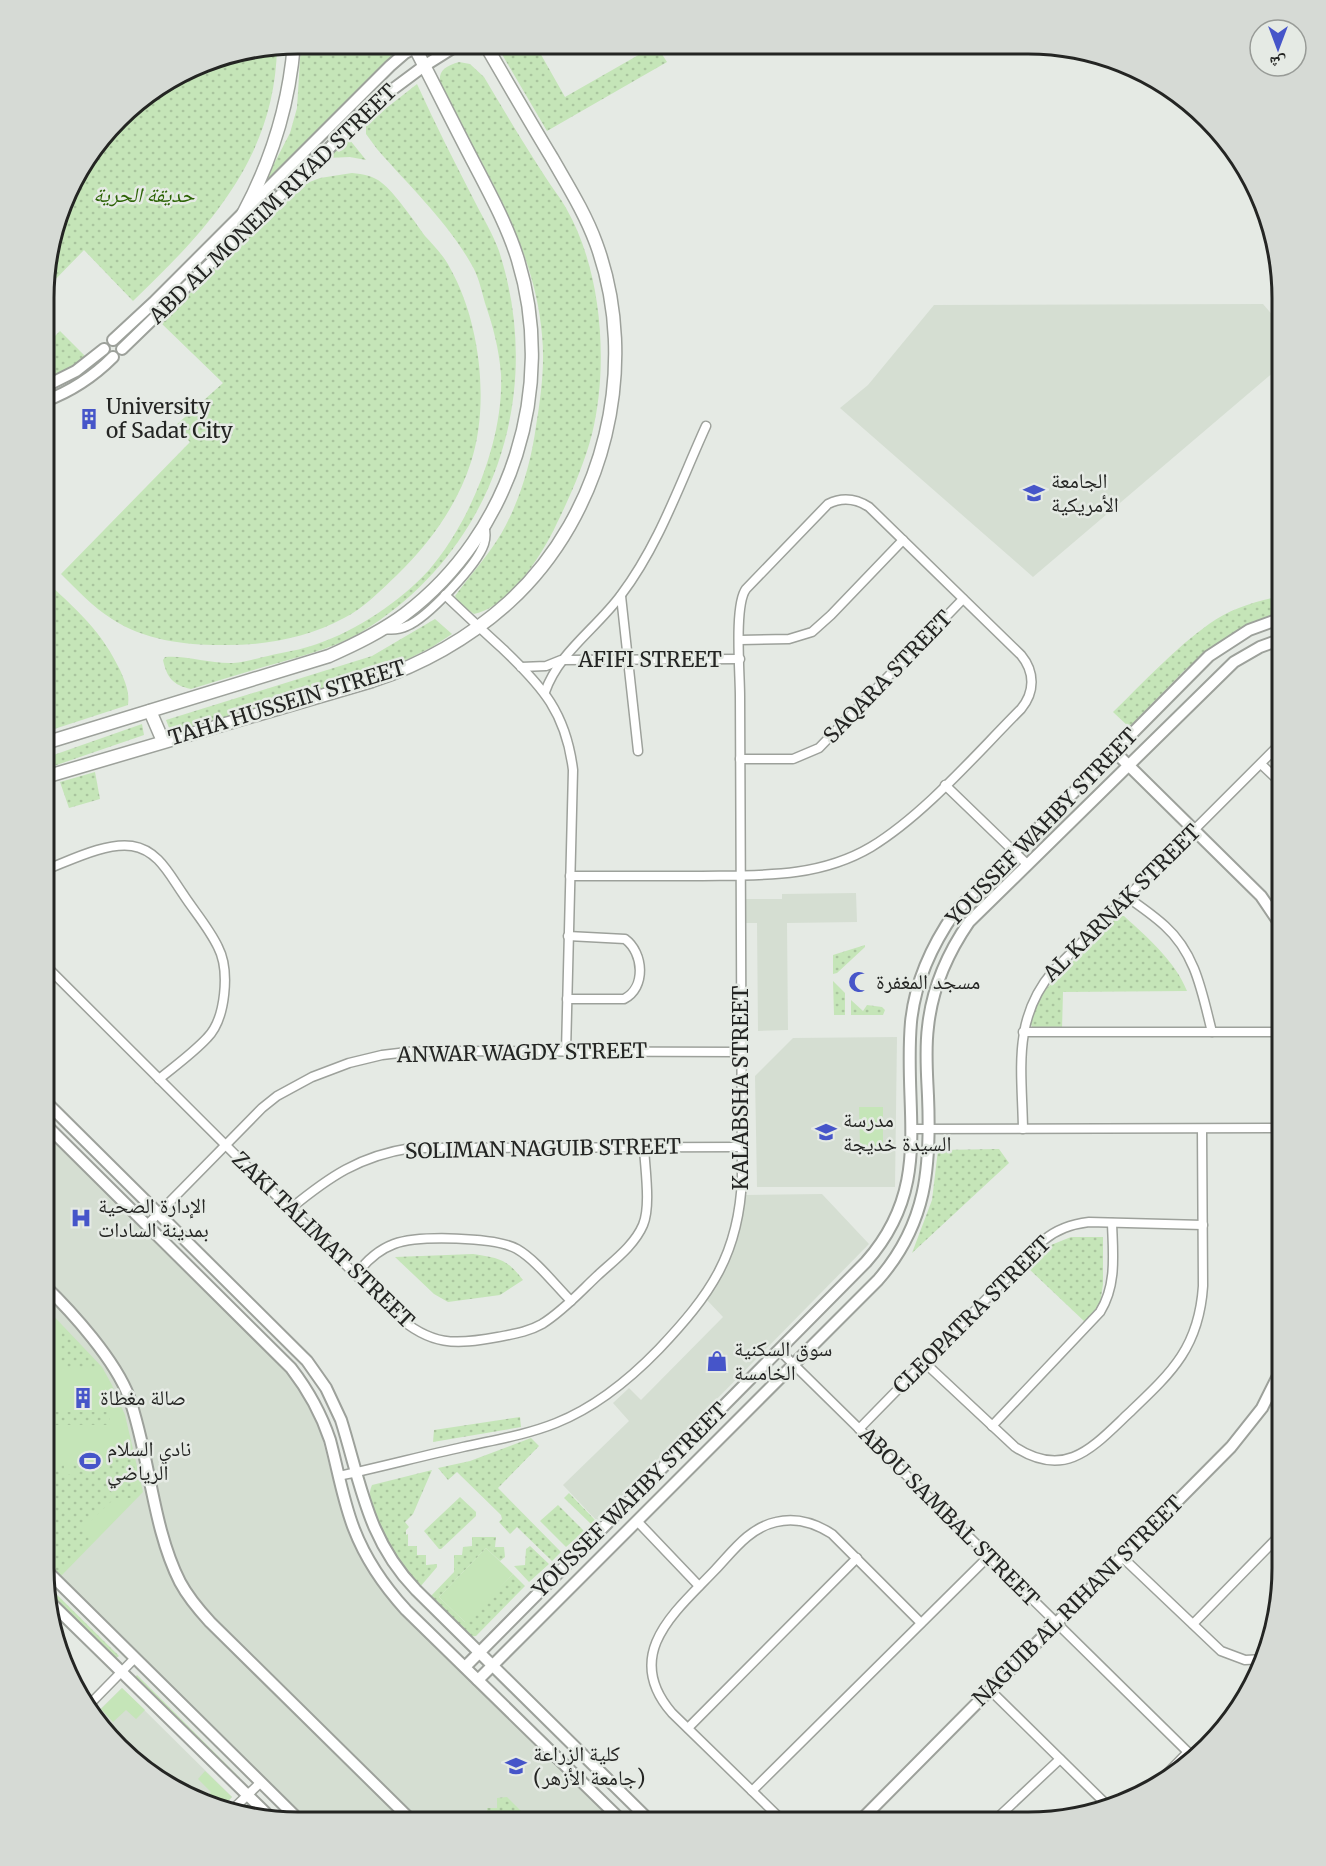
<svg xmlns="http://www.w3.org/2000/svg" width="1326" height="1866" viewBox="0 0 1326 1866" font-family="Merriweather,'Noto Naskh Arabic',serif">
<defs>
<pattern id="park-dots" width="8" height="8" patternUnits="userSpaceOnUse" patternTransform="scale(1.5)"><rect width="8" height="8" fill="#c5e5b8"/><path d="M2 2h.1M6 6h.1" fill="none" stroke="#a9c49e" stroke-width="1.8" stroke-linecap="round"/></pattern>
</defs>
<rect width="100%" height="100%" fill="#e5eae4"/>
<g fill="#d5ded2">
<path d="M 1263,304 L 1280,324 L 1282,333 L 1282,365 L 1033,577 L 840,408 L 868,385 L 934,305 Z"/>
<path d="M 856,893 L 857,922 L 787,923 L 788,1030 L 758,1031 L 757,923 L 744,923 L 744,899 L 782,899 L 782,894 Z"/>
<path d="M 897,1037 L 895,1187 L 757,1187 L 755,1076 L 793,1038 Z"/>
<path d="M 44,1131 L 281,1361 L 295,1381 L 320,1430 L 337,1495 L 357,1545 L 457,1666 L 613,1821 L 301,1820 L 44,1566 Z"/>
<path d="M 822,1194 L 869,1244 L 597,1521 L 563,1485 L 629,1421 L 613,1403 L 629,1388 L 641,1400 L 723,1317 L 706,1299 L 736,1241 L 745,1195 Z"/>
<path d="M 122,1688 L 232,1797 L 224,1805 L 156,1779 L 106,1736 L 93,1716 Z"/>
</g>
<g fill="#c5e5b8">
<path d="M 859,1107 L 883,1107 L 883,1146 L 860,1146 Z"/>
<path d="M 44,1306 L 102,1367 L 112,1385 L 125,1415 L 143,1492 L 61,1576 L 44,1559 Z"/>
<path d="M 486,1548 L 513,1574 L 466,1623 L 439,1597 Z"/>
<path d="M 122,1688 L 145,1710 L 136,1719 L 126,1710 L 113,1722 L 101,1709 Z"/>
<path d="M 205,1771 L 232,1797 L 224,1805 L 205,1798 L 211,1792 L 198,1779 Z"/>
</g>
<g fill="url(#park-dots)">
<path d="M 301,44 L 392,44 L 396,51 L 337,114 L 264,183 L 290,133 L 297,108 Z"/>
<path d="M 496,44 L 535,44 L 565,97 L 656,45 L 667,62 L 547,131 Z"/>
<path d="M 277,47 C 275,158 208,229 133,301 L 84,250 L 46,289 L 46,264 L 77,171 L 130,106 L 216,57 Z"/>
<path d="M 459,62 L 470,64 L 484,77 C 504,111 524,144 546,178 C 552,188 560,197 566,208 C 602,270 609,365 592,434 C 585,462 570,497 557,523 C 543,554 509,607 474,614 L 459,603 L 455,596 C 470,575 488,556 501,534 C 520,501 531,463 536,426 C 541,396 545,365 542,335 C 535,248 484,166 442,92 C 437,73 440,68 459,62 Z"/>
<path d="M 417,84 C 435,124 455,163 475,202 C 483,218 493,234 499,251 C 545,392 495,545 371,626 C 343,645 310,654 278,663 C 249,671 220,680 191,689 C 173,685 167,678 163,660 L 165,657 C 187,655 210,664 233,663 C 244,663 257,658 268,656 C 284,652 301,650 317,644 C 356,631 401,601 429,570 C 471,521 504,439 501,374 C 499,349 493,326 485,303 C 482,292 479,279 474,269 C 450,224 410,187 377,149 L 366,134 L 366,124 Z"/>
<path d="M 349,139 L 366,160 L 350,157 L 326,158 L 344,141 Z"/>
<path d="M 352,173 C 363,174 374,176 382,183 C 394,192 415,222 425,236 C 434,246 444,256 450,268 C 480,321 490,404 471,462 C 457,506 429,544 397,575 C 381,590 364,608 344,618 C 307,638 263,646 221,645 C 184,645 144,640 112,619 C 93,607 77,590 61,574 L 190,442 L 175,426 L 223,383 L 161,323 L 203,280 L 307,183 L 320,178 Z"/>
<path d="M 60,331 L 86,357 L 76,367 L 46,382 L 46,345 Z"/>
<path d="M 49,584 C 80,613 101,631 120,670 C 125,681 130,693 128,705 L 45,732 L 45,588 Z"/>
<path d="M 1282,596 L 1282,617 L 1227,637 L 1186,669 L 1129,727 L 1113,712 C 1144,682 1174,649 1209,624 C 1229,609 1258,600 1282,596 Z"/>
<path d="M 435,619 L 452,634 L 432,647 L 384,671 L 171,733 L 166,720 L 372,656 Z"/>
<path d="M 142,724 L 144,735 L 45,769 L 45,758 Z"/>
<path d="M 95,772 L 100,799 L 69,808 L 60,782 Z"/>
<path d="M 1118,916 L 1124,916 C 1148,938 1175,961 1187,991 L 1063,992 L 1062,1030 L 1033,1029 L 1029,1020 L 1040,995 Z"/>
<path d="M 865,945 L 865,947 L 837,973 L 833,974 L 833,955 Z"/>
<path d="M 833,981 L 845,993 L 845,1015 L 834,1015 Z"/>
<path d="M 851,1000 L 863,1011 L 867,1005 L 882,1007 L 885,1010 L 883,1015 L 851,1015 Z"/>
<path d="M 999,1149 L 1009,1163 L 912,1253 L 932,1200 L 938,1150 Z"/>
<path d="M 1071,1237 L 1103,1237 L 1103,1284 L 1100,1304 L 1085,1322 L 1028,1268 L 1051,1245 Z"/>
<path d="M 473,1254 C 499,1258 507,1259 523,1280 L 500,1295 L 448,1302 L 434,1294 L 395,1257 Z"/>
<path d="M 44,1306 L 55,1317 L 55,1379 L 49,1379 L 49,1424 L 44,1424 Z"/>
<path d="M 62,1326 L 90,1355 L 99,1368 L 60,1367 Z"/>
<rect x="53" y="1412" width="57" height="13"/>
<path d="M 520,1417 L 521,1427 L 433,1442 L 434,1430 Z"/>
<path d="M 531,1438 L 539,1446 L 498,1488 L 561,1552 L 552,1561 L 517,1527 L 510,1534 L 499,1522 L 502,1519 L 501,1515 L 457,1472 L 448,1480 L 438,1468 L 470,1461 Z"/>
<path d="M 110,1450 L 130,1450 L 140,1490 L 132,1498 L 115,1498 L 84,1527 L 90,1541 L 59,1573 L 44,1559 L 44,1465 L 64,1465 L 64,1474 L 73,1474 L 73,1465 L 110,1465 Z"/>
<path d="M 432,1470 L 413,1514 L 405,1522 L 409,1527 L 406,1530 L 406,1535 L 408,1534 L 408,1546 L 417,1546 L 417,1555 L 426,1555 L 426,1565 L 437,1564 L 437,1567 L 420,1587 C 400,1565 359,1515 372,1485 Z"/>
<path d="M 569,1493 L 595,1520 L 591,1524 L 564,1498 Z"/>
<path d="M 460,1497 L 476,1512 L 476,1516 L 441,1549 L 439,1549 L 424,1531 Z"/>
<path d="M 558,1505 L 584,1531 L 566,1547 L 540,1521 Z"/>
<path d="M 472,1537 L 496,1537 L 495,1547 L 504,1547 L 505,1557 L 500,1561 L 486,1548 L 439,1597 L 465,1622 L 513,1574 L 525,1586 L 476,1636 L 468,1637 L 430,1597 L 454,1572 L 454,1555 L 462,1555 L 463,1547 L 472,1546 Z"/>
<path d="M 530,1546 L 549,1564 L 529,1582 L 514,1566 L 525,1565 L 526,1549 Z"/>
<path d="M 48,1586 L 119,1656 L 115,1659 L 49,1594 Z"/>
<path d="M 137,1675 L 240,1778 L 236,1782 L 134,1678 Z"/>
<path d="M 507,1797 L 531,1821 L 477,1821 L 477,1818 L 487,1818 L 487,1808 L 497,1808 L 497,1798 Z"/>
</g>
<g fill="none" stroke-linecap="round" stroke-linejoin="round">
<defs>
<g id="minor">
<path d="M 445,595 C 464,613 483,631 503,649 C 543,687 566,713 573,770 L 566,1052"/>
<path d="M 621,596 L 638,751"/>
<path d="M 384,629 C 391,630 399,630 407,626 C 427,618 477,565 484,544 C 486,538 486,532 484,525"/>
<path d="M 740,640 L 789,639 L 812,632 L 831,615 L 903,540"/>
<path d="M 521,667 L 546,666 L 561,660 L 740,659"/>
<path d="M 545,692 C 559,652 596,629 621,595 C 659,545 680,483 706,426"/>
<path d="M 740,759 L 793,759 L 819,748 L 963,599"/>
<path d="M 1261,764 L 1282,784"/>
<path d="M 945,785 L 1028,865"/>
<path d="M 45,870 C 69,861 106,842 132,846 C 158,850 169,874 183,894 C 194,911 209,928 218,947 C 230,970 226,1019 207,1038 C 193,1053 175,1066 159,1079"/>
<path d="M 1127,897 C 1140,906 1153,915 1165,926 C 1196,954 1202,993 1212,1032"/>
<path d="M 45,965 L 396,1315 C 431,1346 455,1345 498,1337 C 513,1334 528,1332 542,1324 C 563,1311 580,1292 597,1276 C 613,1261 634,1246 643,1225 C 651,1206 645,1169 644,1147"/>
<path d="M 567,999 L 624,999 C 646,988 644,953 625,939 L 568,936"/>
<path d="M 1023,1032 L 1282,1032"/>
<path d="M 911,1129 L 1282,1128"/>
<path d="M 1023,1129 C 1022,1070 1012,1019 1053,971 L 1282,742"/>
<path d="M 290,1209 C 329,1177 359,1156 411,1148 L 742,1147"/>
<path d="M 147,1225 L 262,1108 L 277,1096 L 312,1077 L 349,1063 L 382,1055 L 416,1051 L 741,1052"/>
<path d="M 356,1275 C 366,1261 378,1250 394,1244 C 419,1235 495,1237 517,1249 C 536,1260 555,1285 571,1301"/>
<path d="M 779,1350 L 1196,1760"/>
<path d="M 924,1362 L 1015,1447 C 1066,1480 1093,1447 1129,1413 C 1171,1373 1199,1348 1203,1286 L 1202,1129"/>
<path d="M 992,1426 L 1100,1312 C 1117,1285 1113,1253 1112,1223"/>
<path d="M 859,1429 L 1044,1240 C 1057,1229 1072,1224 1089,1222 L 1203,1225"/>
<path d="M 339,1476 C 381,1467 422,1456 463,1447 C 494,1440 526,1435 556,1423 C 596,1407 629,1380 659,1349 C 710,1295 739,1255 742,1178 C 741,1017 741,857 740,696 C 740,673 734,605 746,589 L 828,504 C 842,497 855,498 869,507 L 1021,655 C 1035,672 1035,692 1021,709 C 976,754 925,814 871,847 C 817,879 757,875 698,876 C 655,876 613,876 570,876"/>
<path d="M 637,1521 L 699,1586"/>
<path d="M 1122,1557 L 1221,1651 L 1245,1660 L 1265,1659"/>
<path d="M 1193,1624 L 1282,1533"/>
<path d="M 990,1690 L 1106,1804"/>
<path d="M 87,1707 L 135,1658"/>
<path d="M 688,1728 L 857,1558"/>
<path d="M 1151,1790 L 1188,1752"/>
<path d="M 752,1791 L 989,1556"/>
<path d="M 233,1809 L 261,1782"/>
<path d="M 784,1822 L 672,1713 C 621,1654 676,1611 715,1570 C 733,1551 749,1528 776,1522 C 796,1517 815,1523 832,1534 L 921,1623"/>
<path d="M 993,1822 L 1060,1759"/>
</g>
<g id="tertiary">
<path d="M 113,340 L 153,303 L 390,66 L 405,53 L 423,44"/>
<path d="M 122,349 L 381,98 L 424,66 L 459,44"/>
<path d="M 46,386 L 76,371 L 104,349"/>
<path d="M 45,401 C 72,391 93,377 113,357"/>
<path d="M 1114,751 L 1261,896 L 1282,927"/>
<path d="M 44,1100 L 307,1361 L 326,1388 L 341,1420 C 361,1484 367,1539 416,1590 L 650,1821"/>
<path d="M 44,1123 L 291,1368 C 308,1390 321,1413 330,1440 C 338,1470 343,1501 354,1529 C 366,1560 384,1586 406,1610 L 622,1821"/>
<path d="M 44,1285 C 73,1313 115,1360 129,1397 C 150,1456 152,1527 180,1582 C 188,1597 199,1610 210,1622 L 412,1821"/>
<path d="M 44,1568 L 299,1820"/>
<path d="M 51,1603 L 273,1820"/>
<path d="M 465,1667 L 866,1262 C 934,1185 903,1113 911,1022 C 915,982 932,945 955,912 L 1209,656 L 1249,630 L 1282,618"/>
<path d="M 478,1680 L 878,1280 C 927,1224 931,1167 928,1096 C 927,1073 925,1050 928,1027 C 932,988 947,954 969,922 L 1234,662 L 1260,647 L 1282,639"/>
<path d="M 859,1822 L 1231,1447 L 1262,1408 L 1282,1368"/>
</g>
<g id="secondary">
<path d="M 243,214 C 272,160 289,105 294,44"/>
<path d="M 150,711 L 163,741"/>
<path d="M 45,743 L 329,656 C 356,644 381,632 405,614 C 512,533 557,388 518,260 C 508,227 491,196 475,165 C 454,125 434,84 413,44"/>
<path d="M 45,777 L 372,681 C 423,664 469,638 509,602 C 605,514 641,365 596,243 C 585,213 568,186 552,158 C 529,120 507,82 485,44"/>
</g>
</defs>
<use href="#minor" stroke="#9da19b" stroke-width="11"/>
<use href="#tertiary" stroke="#9da19b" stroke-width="14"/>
<use href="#secondary" stroke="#9da19b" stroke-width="15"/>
<use href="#minor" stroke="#fff" stroke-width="8"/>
<use href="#tertiary" stroke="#fff" stroke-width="10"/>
<use href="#secondary" stroke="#fff" stroke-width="12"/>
</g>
<defs>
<symbol id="building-bare" viewBox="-9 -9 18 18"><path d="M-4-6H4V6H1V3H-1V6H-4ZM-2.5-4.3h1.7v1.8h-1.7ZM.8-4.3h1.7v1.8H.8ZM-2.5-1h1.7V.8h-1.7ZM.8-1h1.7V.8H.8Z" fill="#4655c9" stroke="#e5eae4" stroke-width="2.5" paint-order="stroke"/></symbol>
<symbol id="university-bare" viewBox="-9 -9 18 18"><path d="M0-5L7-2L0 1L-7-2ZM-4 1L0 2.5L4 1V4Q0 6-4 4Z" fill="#4655c9" stroke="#e5eae4" stroke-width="2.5" paint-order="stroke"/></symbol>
<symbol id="mosque-bare" viewBox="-9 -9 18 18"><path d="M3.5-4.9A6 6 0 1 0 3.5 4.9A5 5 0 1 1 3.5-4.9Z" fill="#4655c9" stroke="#e5eae4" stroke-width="2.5" paint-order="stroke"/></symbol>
<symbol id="school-bare" viewBox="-9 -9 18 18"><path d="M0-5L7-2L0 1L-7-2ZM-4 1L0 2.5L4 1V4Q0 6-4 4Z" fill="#4655c9" stroke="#e5eae4" stroke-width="2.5" paint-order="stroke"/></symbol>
<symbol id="hospital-bare" viewBox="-9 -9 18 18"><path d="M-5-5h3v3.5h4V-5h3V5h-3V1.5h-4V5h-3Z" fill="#4655c9" stroke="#e5eae4" stroke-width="2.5" paint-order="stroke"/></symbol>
<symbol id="shop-bare" viewBox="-9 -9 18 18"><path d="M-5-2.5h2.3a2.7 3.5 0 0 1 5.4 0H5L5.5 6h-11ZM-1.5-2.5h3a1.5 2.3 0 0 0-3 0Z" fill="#4655c9" stroke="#e5eae4" stroke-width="2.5" paint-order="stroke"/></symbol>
<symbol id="stadium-bare" viewBox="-9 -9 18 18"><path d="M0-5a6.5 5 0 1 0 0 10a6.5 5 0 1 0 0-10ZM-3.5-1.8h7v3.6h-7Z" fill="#4655c9" stroke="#e5eae4" stroke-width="2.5" paint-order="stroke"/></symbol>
</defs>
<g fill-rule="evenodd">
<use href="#building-bare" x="74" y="404" width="30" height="30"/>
<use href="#university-bare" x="1019" y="478" width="30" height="30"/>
<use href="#mosque-bare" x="844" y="967" width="30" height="30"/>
<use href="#school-bare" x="811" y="1117" width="30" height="30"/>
<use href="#hospital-bare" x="66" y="1203" width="30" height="30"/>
<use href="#shop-bare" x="702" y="1346" width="30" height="30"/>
<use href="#building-bare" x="68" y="1383" width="30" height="30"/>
<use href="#stadium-bare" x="75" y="1446" width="30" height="30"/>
<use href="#school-bare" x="501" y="1751" width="30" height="30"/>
</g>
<g text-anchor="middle" stroke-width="5" stroke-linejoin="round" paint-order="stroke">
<g font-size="21" font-style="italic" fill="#2c6305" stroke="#e5eae4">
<text x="144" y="202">حديقة الحرية</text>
</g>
<g font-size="21" fill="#242523" stroke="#e5eae4">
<text transform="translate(273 204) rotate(-44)" y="7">ABD AL MONEIM RIYAD STREET</text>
<text x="650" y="667">AFIFI STREET</text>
<text transform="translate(888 677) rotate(-46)" y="7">SAQARA STREET</text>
<text transform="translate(287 703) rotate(-17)" y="7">TAHA HUSSEIN STREET</text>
<text transform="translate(1042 827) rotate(-46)" y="7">YOUSSEF WAHBY STREET</text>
<text transform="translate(1122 903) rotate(-45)" y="7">AL KARNAK STREET</text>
<text transform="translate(522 1053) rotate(-1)" y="7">ANWAR WAGDY STREET</text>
<text transform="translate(741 1088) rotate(-90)" y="7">KALABSHA STREET</text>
<text transform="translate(543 1149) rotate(-1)" y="7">SOLIMAN NAGUIB STREET</text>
<text transform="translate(323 1240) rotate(44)" y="7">ZAKI TALIMAT STREET</text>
<text transform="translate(972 1315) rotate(-45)" y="7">CLEOPATRA STREET</text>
<text transform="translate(630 1500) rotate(-45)" y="7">YOUSSEF WAHBY STREET</text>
<text transform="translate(949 1517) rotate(45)" y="7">ABOU SAMBAL STREET</text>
<text transform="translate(1078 1601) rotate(-45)" y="7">NAGUIB AL RIHANI STREET</text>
</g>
<g font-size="21" fill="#242523" stroke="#e5eae4" text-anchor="start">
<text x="106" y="414">University<tspan x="106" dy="24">of Sadat City</tspan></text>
<text x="1051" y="488">الجامعة<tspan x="1051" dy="24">الأمريكية</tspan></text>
<text x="876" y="989">مسجد المغفرة</text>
<text x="843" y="1127">مدرسة<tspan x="843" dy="24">السيدة خديجة</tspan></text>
<text x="98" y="1213">الإدارة الصحية<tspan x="98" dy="24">بمدينة السادات</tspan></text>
<text x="734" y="1356">سوق السكنية<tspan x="734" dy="24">الخامسة</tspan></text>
<text x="100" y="1405">صالة مغطاة</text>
<text x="107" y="1456">نادي السلام<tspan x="107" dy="24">الرياضي</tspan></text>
<text x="533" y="1761">كلية الزراعة<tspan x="533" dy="24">(جامعة الأزهر)</tspan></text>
</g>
</g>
<path d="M0 0H1326V1866H0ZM298 54H1028A244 244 0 0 1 1272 298V1568A244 244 0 0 1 1028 1812H298A244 244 0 0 1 54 1568V298A244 244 0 0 1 298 54Z" fill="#d6dad5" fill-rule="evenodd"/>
<path fill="none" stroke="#242523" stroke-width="3" d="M298 54H1028A244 244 0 0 1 1272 298V1568A244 244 0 0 1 1028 1812H298A244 244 0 0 1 54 1568V298A244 244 0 0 1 298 54Z"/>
<g transform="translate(1278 48) rotate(180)"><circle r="28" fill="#e5eae4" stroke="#989b97" stroke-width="1.5"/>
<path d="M0-4.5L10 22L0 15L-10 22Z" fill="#4655c9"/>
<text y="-9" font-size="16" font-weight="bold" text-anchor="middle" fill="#242523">ش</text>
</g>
</svg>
